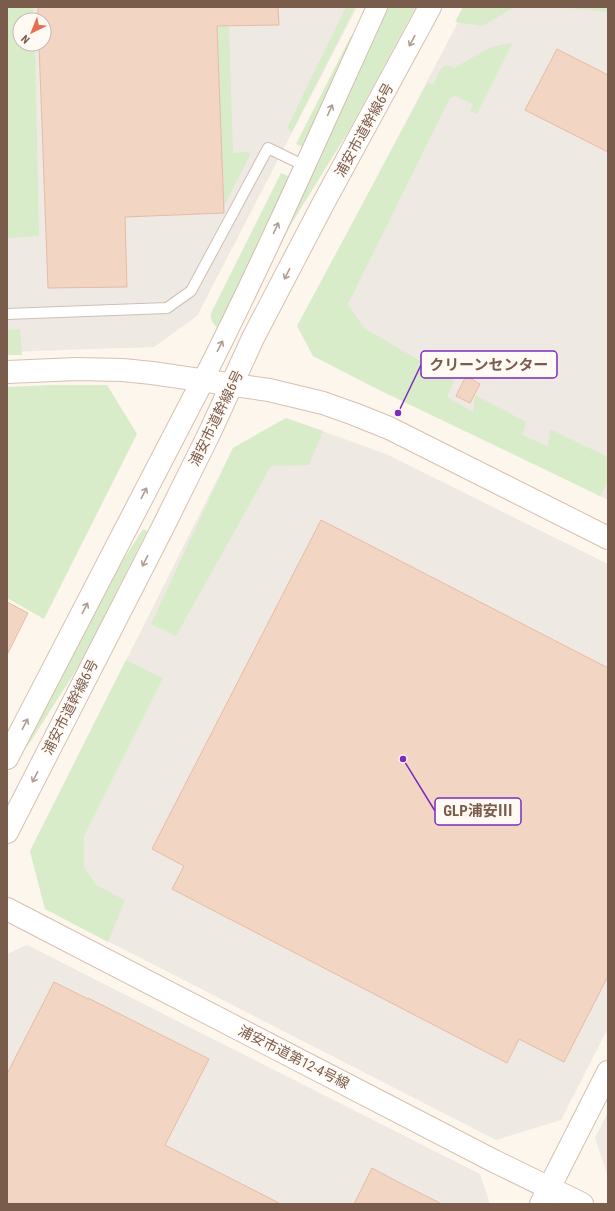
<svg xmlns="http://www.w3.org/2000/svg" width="615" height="1211" viewBox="0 0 615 1211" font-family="'Roboto Condensed','Noto Sans JP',sans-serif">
<rect width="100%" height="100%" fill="#fdf6ec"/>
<g fill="#efe9e4" fill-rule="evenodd">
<path d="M 7,7 L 357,7 L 197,316 L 154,347 L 7,352 ZM 20,20 L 44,20 L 44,44 L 20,44 Z"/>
<path d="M 466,7 L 608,7 L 608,500 L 313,356 L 298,327 Z"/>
<path d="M 286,418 L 386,454 L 608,564 L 608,1028 L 561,1120 L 496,1140 L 45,909 L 30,851 L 233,448 Z"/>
<path d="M 27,945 L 480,1174 L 490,1204 L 7,1204 L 7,954 Z"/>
<path d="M 608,1112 L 608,1177 L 595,1138 Z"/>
</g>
<g fill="#d8ecc9">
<path d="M 7,7 L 33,7 L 34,20 L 20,20 L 20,44 L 35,44 L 39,236 L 7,238 Z"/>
<path d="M 346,7 L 355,7 L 292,132 L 287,128 Z"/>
<path d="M 383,7 L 416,7 L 351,127 L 290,226 L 266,274 L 263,273 Z"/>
<path d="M 463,7 L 514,7 L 483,26 L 455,22 Z"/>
<path d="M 559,7 L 608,7 L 608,12 Z"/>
<path d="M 217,26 L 229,26 L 233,153 L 248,152 L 250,155 L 224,206 Z"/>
<path d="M 351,36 L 353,37 L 303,147 L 296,144 Z"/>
<path d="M 513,42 L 477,114 L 470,111 L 473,104 L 455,96 L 450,98 L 348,304 L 364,328 L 454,381 L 447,397 L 473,412 L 475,395 L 526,422 L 523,435 L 548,447 L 550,429 L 608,457 L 608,482 L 600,496 L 379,390 L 313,356 L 297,326 L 428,82 L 433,85 L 441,68 L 446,65 L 454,68 L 491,47 Z"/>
<path d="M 281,173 L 290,177 L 218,328 C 212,323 209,319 212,311 Z"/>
<path d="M 20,329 L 22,355 L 7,355 L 7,330 Z"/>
<path d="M 52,385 L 107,385 L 137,434 L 44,619 L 7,598 L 7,387 Z"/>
<path d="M 286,418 L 323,431 L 309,465 L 271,466 L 176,636 L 151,624 L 233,448 Z"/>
<path d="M 143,529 L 147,531 L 80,664 L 27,747 L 23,745 L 90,612 Z"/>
<path d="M 126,660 L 163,678 L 84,836 L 84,867 L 96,885 L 125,900 L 108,942 L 45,909 L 30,851 Z"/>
</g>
<g fill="#f3d5c3" stroke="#e6bba3">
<path d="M 38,7 L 278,7 L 279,25 L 217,26 L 224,213 L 125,217 L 127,287 L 48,288 L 39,44 L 44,44 L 44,20 L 38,20 Z"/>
<path d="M 557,49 L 608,75 L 608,152 L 525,110 Z"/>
<path d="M 466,376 L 480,384 L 470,403 L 456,396 Z"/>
<path d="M 321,520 L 608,668 L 608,976 L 564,1062 L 519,1039 L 507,1063 L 172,889 L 184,866 L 152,849 Z"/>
<path d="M 7,602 L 28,613 L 7,655 Z"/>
<path d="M 54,982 L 88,999 L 88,998 L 209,1059 L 165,1145 L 281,1204 L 7,1204 L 7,1074 Z"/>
<path d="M 372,1168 L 402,1184 L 442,1204 L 354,1204 Z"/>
</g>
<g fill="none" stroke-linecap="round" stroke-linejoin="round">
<defs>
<path id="lane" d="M 7,314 L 167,308 L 191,291 L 268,148 L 305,166"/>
<path id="street" d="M 203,380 C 265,258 320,132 377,7"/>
<g id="secondary">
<path d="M 7,372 L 77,369 L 123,370 L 152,373 L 269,390 L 323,403 L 354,414 L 389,428 L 608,538"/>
<path d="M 7,758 L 203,380"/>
<path d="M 7,832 L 163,527 L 210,432 L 253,338 L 324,202 L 430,7"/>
<path d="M 7,909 L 494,1161 L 582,1204"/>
<path d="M 541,1204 L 608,1072"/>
</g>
</defs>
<use href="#lane" stroke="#d1beb0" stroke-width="12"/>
<use href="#street" stroke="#d1beb0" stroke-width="22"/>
<use href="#secondary" stroke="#d6c0b0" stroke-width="24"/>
<use href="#lane" stroke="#fff" stroke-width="10"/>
<use href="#street" stroke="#fff" stroke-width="20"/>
<use href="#secondary" stroke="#fff" stroke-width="22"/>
</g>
<defs><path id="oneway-shaft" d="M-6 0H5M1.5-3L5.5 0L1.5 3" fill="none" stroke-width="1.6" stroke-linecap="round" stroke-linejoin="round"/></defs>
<g stroke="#af9d94">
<use href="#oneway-shaft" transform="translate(412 41) rotate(118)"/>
<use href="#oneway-shaft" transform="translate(330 110) rotate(-66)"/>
<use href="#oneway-shaft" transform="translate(276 228) rotate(-65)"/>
<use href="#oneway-shaft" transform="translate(287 274) rotate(117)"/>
<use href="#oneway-shaft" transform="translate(220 346) rotate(-63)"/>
<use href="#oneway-shaft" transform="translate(144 493) rotate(-63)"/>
<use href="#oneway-shaft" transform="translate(145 561) rotate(117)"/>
<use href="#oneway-shaft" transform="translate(85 608) rotate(-63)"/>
<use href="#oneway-shaft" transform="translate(25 724) rotate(-62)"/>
<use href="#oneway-shaft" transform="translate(35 777) rotate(117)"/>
</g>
<g text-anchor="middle" stroke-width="3.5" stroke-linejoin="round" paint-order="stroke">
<g font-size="14" fill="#7a5c4d" stroke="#fffaf3">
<text transform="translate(364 130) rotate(-61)" y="5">浦安市道幹線6号</text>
<text transform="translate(216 418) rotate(-64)" y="5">浦安市道幹線6号</text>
<text transform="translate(70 707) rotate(-63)" y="5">浦安市道幹線6号</text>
<text transform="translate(294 1057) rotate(27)" y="5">浦安市道第12-4号線</text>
</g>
</g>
<path fill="none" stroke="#7b2cbf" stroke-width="1.5" d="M398 413L421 365M403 759L435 811"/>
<g fill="#7b2cbf" stroke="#fffaf3" stroke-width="1.5">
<circle cx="398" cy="413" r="4"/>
<circle cx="403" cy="759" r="4"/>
</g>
<g fill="#fffaf3" stroke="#7b2cbf" stroke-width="1.5">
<rect x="421" y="351" width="136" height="27" rx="4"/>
<rect x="435" y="798" width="86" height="27" rx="4"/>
</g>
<g font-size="15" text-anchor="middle" font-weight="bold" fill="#7a5c4d">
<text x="489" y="370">クリーンセンター</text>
<text x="478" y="816">GLP浦安Ⅲ</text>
</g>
<rect width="615" height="1211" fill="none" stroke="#7a5c4d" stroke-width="16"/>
<g transform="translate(32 32) rotate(223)"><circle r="19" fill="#fffaf3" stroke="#cabbb1"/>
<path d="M0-3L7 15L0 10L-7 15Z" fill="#e76f51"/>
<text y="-6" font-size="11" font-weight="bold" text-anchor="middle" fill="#7a5c4d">N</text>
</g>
</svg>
